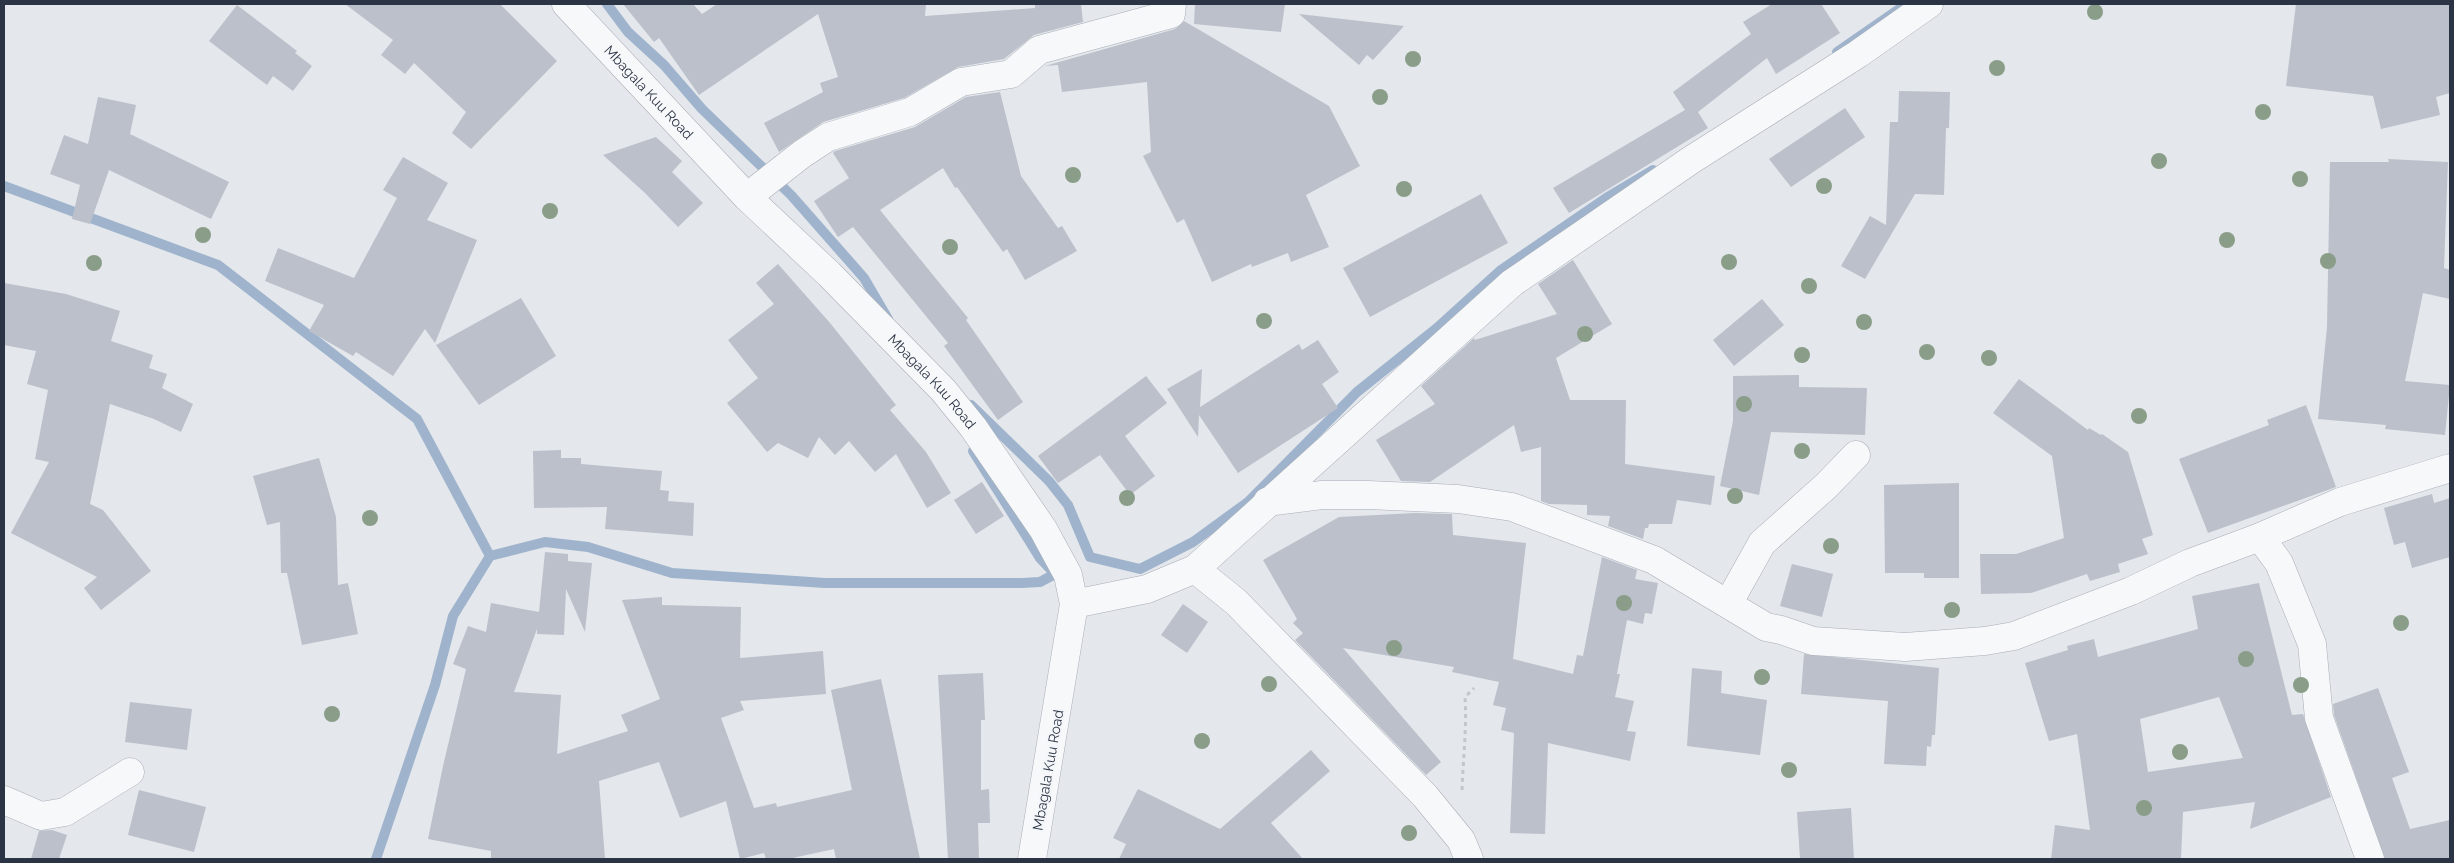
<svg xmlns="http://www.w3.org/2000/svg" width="2454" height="863" viewBox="0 0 2454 863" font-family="Raleway,sans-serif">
<rect width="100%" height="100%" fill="#e4e7ec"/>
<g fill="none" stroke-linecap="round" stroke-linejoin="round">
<g stroke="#9fb4cc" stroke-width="10">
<path d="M 607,4 L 628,32 L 664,65 L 702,109 L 791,195 L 864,278 L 888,319"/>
<path d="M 1837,52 L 1902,7"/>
<path d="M 4,186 L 218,265 L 417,419 L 490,556 L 453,616 L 435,685 L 376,859"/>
<path d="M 971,405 L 1049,481 L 1068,505 L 1090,557 L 1140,569 L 1193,542 L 1248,502 L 1357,392 L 1437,328 L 1501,270 L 1606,198 L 1653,170"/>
<path d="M 490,556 L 545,542 L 588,547 L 672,573 L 825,583 L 1022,583 L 1040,582 L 1055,574 L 1040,558 L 973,451"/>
</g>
</g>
<g fill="#bbc0ca" fill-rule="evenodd">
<path d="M 345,4 L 500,4 L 557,61 L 471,149 L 452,133 L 466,112 L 414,63 L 405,74 L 381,55 L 393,40 Z"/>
<path d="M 623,4 L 693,4 L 702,14 L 717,4 L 926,4 L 925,16 L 1035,8 L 1035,4 L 1081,4 L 1083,22 L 1034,35 L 1004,59 L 958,67 L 904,98 L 823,122 L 779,152 L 764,123 L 823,92 L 820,83 L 838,77 L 818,14 L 699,95 L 659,38 L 654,42 Z"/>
<path d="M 1195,4 L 1285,4 L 1281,32 L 1194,24 Z"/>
<path d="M 1772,4 L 1821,4 L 1840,33 L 1776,74 L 1767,58 L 1698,112 L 1708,128 L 1569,213 L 1553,188 L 1685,110 L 1673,92 L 1751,34 L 1743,22 Z"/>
<path d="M 2296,4 L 2450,4 L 2450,93 L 2436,97 L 2440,115 L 2381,129 L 2373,96 L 2286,86 Z"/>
<path d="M 237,5 L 297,51 L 295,53 L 312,66 L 293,91 L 273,76 L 267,85 L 209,41 Z"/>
<path d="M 1299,14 L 1404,26 L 1373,60 L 1367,55 L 1359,65 Z"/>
<path d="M 1184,21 L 1329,106 L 1360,166 L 1306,195 L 1329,247 L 1291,262 L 1288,253 L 1252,267 L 1251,264 L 1212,282 L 1184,219 L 1177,223 L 1143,156 L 1151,152 L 1147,82 L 1062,92 L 1058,65 L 1045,66 L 1175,29 Z"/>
<path d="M 1899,91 L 1950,92 L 1949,128 L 1946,128 L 1944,195 L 1915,194 L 1865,279 L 1841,266 L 1870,216 L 1886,225 L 1890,122 L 1898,122 Z"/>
<path d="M 1000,92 L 1021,176 L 1058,228 L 1062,226 L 1077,251 L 1025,280 L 1007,249 L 1003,252 L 957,187 L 955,188 L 943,168 L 880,210 L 968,318 L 966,320 L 1023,402 L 998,420 L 944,346 L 948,343 L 853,227 L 838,237 L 814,201 L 849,178 L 833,153 L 835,151 L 915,127 L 966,97 Z"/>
<path d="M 98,97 L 136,105 L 130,134 L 229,182 L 211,219 L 109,170 L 90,224 L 72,219 L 80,185 L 50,174 L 64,135 L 88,144 Z"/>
<path d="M 1845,108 L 1865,137 L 1791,187 L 1769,159 Z"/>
<path d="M 656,137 L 682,161 L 672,172 L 703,203 L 678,227 L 645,193 L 603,155 Z"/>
<path d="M 403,157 L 448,183 L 427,220 L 477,240 L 435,343 L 425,329 L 393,376 L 356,352 L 353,356 L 309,331 L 324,305 L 265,281 L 278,248 L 354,278 L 397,198 L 383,190 Z"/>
<path d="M 2388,159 L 2448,162 L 2444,268 L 2450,270 L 2450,299 L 2423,293 L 2405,381 L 2450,385 L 2445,435 L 2385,429 L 2386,425 L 2318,419 L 2327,327 L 2330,162 L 2389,162 Z"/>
<path d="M 1481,194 L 1508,243 L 1370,317 L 1343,268 Z"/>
<path d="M 1573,260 L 1612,324 L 1556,358 L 1570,400 L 1626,400 L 1625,464 L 1715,476 L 1711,505 L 1677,500 L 1672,524 L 1649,524 L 1648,528 L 1645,528 L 1643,539 L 1608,526 L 1610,516 L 1587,515 L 1587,505 L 1549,504 L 1541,501 L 1541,447 L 1521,452 L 1514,425 L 1430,482 L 1401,481 L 1376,440 L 1435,404 L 1421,386 L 1474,338 L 1475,340 L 1557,314 L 1538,284 Z"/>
<path d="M 778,264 L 830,323 L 896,405 L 890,410 L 926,452 L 951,493 L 927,508 L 896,454 L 875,472 L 849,441 L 835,455 L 819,437 L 808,458 L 778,443 L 767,452 L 727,403 L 758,378 L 728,340 L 774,304 L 756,283 Z"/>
<path d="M 4,283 L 66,294 L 120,311 L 111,341 L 153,355 L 149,368 L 167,374 L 162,388 L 193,404 L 181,432 L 154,419 L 110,404 L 90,504 L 103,510 L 151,571 L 101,610 L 84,588 L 97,577 L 11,533 L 49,462 L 35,459 L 48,390 L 27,384 L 36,351 L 4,345 Z"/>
<path d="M 521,298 L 556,356 L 479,405 L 436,345 Z"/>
<path d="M 1762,299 L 1784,325 L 1734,366 L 1713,340 Z"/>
<path d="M 1318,340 L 1339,372 L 1322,384 L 1338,408 L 1238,473 L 1199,415 L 1198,437 L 1167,389 L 1202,369 L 1200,407 L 1299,344 L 1302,350 Z"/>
<path d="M 1799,375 L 1799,387 L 1867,388 L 1865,435 L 1771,432 L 1759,495 L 1720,486 L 1733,421 L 1733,376 Z"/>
<path d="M 1146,376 L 1167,403 L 1125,436 L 1155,476 L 1130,495 L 1100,455 L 1058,483 L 1038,456 Z"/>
<path d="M 2019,379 L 2088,430 L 2089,428 L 2101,435 L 2102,434 L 2128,452 L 2153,535 L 2142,539 L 2148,554 L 2118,564 L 2120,572 L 2090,581 L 2087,574 L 2031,593 L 1981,594 L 1980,554 L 2016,554 L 2064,538 L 2052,456 L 1993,413 Z"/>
<path d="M 2306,405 L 2336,487 L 2208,533 L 2179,459 L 2269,425 L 2267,420 Z"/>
<path d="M 561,450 L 561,458 L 581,458 L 581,464 L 662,471 L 660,490 L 669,491 L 668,501 L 694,503 L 693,536 L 605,529 L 607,507 L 534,508 L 533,451 Z"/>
<path d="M 319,458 L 336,517 L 338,585 L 348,583 L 358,634 L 302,645 L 287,573 L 281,573 L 280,522 L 267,525 L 253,476 Z"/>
<path d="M 982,482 L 1004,516 L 976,534 L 954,500 Z"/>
<path d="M 1959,483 L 1959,578 L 1924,578 L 1924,573 L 1885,573 L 1884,485 Z"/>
<path d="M 2432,494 L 2434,503 L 2450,498 L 2450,557 L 2412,568 L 2405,542 L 2394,545 L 2384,508 Z"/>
<path d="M 1415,513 L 1452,514 L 1453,535 L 1526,543 L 1513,659 L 1573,674 L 1577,655 L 1583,656 L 1602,557 L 1637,570 L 1635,579 L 1658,583 L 1652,614 L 1645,613 L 1643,624 L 1627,620 L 1617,674 L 1620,674 L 1615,697 L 1634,701 L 1627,731 L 1636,732 L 1630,761 L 1548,743 L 1545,834 L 1510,833 L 1514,733 L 1501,730 L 1506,708 L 1493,705 L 1499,682 L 1452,672 L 1454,667 L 1343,648 L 1441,762 L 1426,775 L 1295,640 L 1303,633 L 1293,623 L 1297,619 L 1263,560 L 1339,517 Z"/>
<path d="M 545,552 L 568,554 L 568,561 L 592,563 L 585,632 L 566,589 L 564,635 L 537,634 L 537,629 L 514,692 L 561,695 L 557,754 L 628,731 L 621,715 L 660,699 L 622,600 L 662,597 L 662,605 L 741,607 L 740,658 L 823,651 L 826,694 L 740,701 L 744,710 L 721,718 L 754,808 L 776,803 L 777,807 L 852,790 L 831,690 L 881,679 L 920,859 L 836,859 L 834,849 L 788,859 L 766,859 L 764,853 L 740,859 L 726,801 L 680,818 L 659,762 L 599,781 L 605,859 L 491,859 L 491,851 L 428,839 L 443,766 L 466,669 L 453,664 L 468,626 L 486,632 L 491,603 L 539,612 Z"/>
<path d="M 1792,564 L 1833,574 L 1822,617 L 1780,606 Z"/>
<path d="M 2259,583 L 2292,715 L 2303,714 L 2331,797 L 2250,829 L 2255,802 L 2183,812 L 2181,859 L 2051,859 L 2055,825 L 2090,830 L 2077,734 L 2049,741 L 2025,663 L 2068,650 L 2067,646 L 2094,639 L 2098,657 L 2198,629 L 2192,596 ZM 2219,697 L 2243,758 L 2148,772 L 2140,719 Z"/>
<path d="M 1183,604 L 1208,622 L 1187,653 L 1161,635 Z"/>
<path d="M 1804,654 L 1939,668 L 1935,735 L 1932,735 L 1931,747 L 1927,746 L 1926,766 L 1884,764 L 1888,701 L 1801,694 Z"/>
<path d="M 1692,668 L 1722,671 L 1721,693 L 1767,700 L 1760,755 L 1687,746 Z"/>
<path d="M 983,673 L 985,720 L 981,720 L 981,790 L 989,789 L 990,823 L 978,823 L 979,859 L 948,859 L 938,675 Z"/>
<path d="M 2378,688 L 2409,772 L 2392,778 L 2410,829 L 2450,820 L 2450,859 L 2385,859 L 2334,715 L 2333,704 Z"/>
<path d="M 130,702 L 192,709 L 187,750 L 125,742 Z"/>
<path d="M 1311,750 L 1330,771 L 1271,823 L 1303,859 L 1119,859 L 1126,844 L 1113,838 L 1138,789 L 1220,829 Z"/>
<path d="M 139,790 L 206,807 L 194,852 L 128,835 Z"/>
<path d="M 1851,808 L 1854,859 L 1800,859 L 1797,812 Z"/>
<path d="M 52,830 L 67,835 L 59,859 L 31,859 L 39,831 Z"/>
</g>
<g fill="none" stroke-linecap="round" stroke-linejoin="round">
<defs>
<g id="minor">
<path id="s1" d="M 566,4 L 747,197 L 829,274 L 943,390 L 973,427 L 1043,529 L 1068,575 L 1074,604 L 1032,859"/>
<path d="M 747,197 L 802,154 L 828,137 L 910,112 L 961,82 L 1011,74 L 1039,50 L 1171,14 L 1172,4"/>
<path d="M 1267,502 L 1322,495 L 1368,495 L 1458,499 L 1512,507 L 1654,560 L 1766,627 L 1781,630 L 1813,641 L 1905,647 L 1985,641 L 2014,636 L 2131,591 L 2190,563 L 2260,537 L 2340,502 L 2450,468"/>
<path d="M 2260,537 L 2279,563 L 2312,644 L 2319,718 L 2370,859"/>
<path d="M 1195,569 L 1236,602 L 1425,796 L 1461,840 L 1469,859"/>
<path d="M 1074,604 L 1147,589 L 1195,569 L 1512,283 L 1691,160 L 1858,54 L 1929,4"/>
<path d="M 1728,604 L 1762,543 L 1826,486 L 1856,455"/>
<path d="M 4,800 L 41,816 L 65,812 L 130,772"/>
</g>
</defs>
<use href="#minor" stroke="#a9aeb7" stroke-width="29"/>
<path stroke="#c2c5cb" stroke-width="3" stroke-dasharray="4 4" stroke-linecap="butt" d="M 1462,790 C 1463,758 1467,728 1465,697 L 1474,688"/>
<use href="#minor" stroke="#f7f8fa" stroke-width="28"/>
</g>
<g fill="#899d89">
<circle cx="2095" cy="12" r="8"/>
<circle cx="1413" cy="59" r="8"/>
<circle cx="1997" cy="68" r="8"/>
<circle cx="1380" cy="97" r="8"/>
<circle cx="2263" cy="112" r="8"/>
<circle cx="2159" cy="161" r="8"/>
<circle cx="1073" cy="175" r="8"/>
<circle cx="2300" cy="179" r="8"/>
<circle cx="1824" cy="186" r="8"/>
<circle cx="1404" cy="189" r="8"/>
<circle cx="550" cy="211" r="8"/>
<circle cx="203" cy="235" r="8"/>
<circle cx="2227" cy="240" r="8"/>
<circle cx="950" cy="247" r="8"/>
<circle cx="2328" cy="261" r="8"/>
<circle cx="1729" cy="262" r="8"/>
<circle cx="94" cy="263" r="8"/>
<circle cx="1809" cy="286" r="8"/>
<circle cx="1264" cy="321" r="8"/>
<circle cx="1864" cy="322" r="8"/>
<circle cx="1585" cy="334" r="8"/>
<circle cx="1927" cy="352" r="8"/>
<circle cx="1802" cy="355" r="8"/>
<circle cx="1989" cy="358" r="8"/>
<circle cx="1744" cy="404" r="8"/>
<circle cx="2139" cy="416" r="8"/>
<circle cx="1802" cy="451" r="8"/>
<circle cx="1735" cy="496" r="8"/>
<circle cx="1127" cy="498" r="8"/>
<circle cx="370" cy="518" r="8"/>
<circle cx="1831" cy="546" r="8"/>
<circle cx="1624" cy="603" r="8"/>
<circle cx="1952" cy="610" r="8"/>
<circle cx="2401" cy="623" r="8"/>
<circle cx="1394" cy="648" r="8"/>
<circle cx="2246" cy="659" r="8"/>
<circle cx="1762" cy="677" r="8"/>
<circle cx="1269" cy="684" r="8"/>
<circle cx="2301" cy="685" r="8"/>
<circle cx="332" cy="714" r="8"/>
<circle cx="1202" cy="741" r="8"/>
<circle cx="2180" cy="752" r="8"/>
<circle cx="1789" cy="770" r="8"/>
<circle cx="2144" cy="808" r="8"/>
<circle cx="1409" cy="833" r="8"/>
</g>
<g text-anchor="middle" stroke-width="4.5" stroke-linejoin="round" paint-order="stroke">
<g font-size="14" fill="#2b3445" stroke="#f4f6f9">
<text dy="5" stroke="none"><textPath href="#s1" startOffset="121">Mbagala Kuu Road</textPath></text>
<text dy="5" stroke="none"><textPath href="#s1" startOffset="526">Mbagala Kuu Road</textPath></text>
<text transform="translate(1048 770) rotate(-80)" y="5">Mbagala Kuu Road</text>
</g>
</g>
<rect width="2454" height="863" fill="none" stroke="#2b3445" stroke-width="10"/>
</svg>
